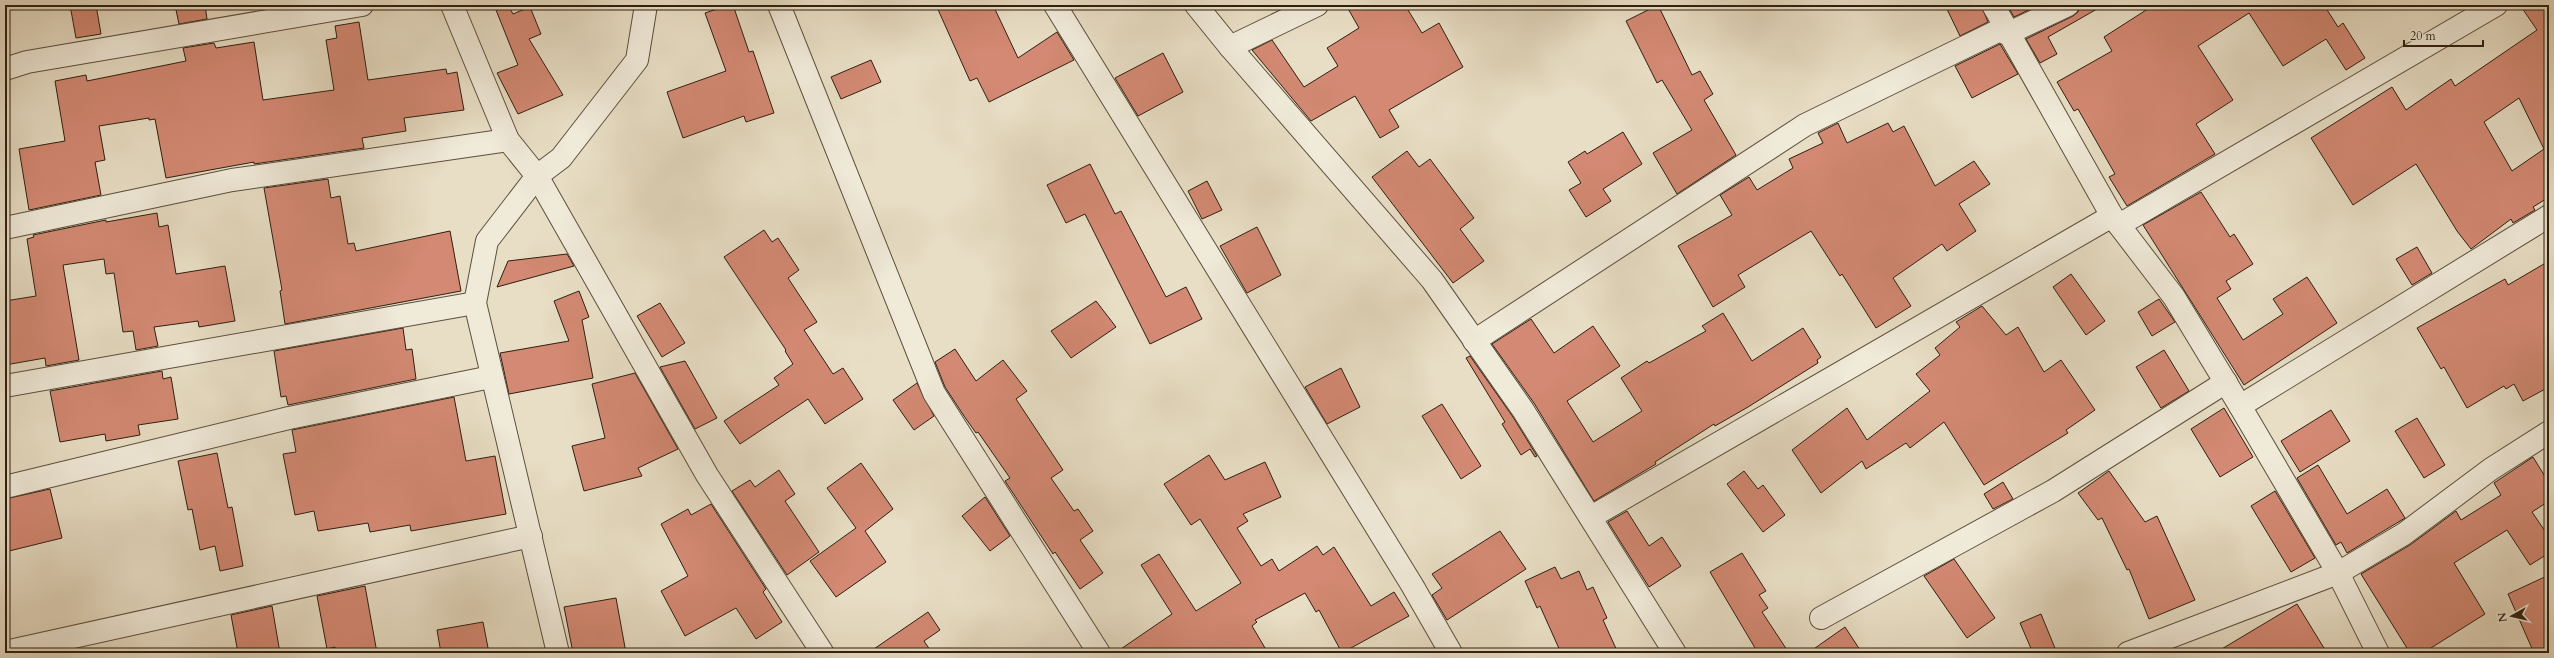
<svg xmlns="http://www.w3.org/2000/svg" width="2554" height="658" viewBox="0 0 2554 658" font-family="Cardo,serif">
<rect width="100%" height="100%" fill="#e8dec5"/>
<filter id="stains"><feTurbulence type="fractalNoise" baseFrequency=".005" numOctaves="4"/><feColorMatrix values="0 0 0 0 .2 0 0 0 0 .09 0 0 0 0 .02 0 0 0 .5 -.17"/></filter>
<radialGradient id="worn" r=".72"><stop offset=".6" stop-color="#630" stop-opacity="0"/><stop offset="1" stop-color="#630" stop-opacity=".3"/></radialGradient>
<g fill="#d38973" stroke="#2e1f10" fill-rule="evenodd">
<path d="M 70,5 L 96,5 L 101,34 L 76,38 Z"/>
<path d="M 175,5 L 205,5 L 207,19 L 179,24 Z"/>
<path d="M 494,5 L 508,5 L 513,14 L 530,7 L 541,34 L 529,39 L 563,95 L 518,114 L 497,73 L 518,65 Z"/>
<path d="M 729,5 L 733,5 L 749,52 L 753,51 L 774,113 L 746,122 L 744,116 L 683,138 L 667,92 L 726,71 L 705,13 Z"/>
<path d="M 936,5 L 993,5 L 1018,58 L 1057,32 L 1074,60 L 989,102 L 977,78 L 970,81 Z"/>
<path d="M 1346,5 L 1405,5 L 1422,33 L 1439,23 L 1463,67 L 1389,110 L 1399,127 L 1380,138 L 1355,96 L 1311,121 L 1252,50 L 1272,40 L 1304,87 L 1338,66 L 1327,48 L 1359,28 Z"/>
<path d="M 1658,5 L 1692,75 L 1700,71 L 1713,94 L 1704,100 L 1736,155 L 1677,194 L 1653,153 L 1692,130 L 1662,80 L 1657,83 L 1626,21 Z"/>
<path d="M 1945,5 L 1981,5 L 1988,22 L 1960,36 Z"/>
<path d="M 2007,5 L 2039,5 L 2014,17 Z"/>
<path d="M 2080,5 L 2104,5 L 2048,37 L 2057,54 L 2040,63 L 2026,39 L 2073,16 L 2078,12 Z"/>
<path d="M 2154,5 L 2324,5 L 2338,27 L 2343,23 L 2365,58 L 2346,70 L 2326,39 L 2283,66 L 2249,13 L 2198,46 L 2233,100 L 2196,124 L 2215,154 L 2127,206 L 2109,177 L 2115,174 L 2078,109 L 2074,111 L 2057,82 L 2112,51 L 2104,37 Z"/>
<path d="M 2520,5 L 2549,5 L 2549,197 L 2533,207 L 2535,210 L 2513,223 L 2511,219 L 2471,249 L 2457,231 L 2416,164 L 2353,205 L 2311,138 L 2392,87 L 2406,110 L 2451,79 L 2455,86 L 2537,30 ZM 2519,98 L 2544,149 L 2512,171 L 2484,122 Z"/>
<path d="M 359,22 L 368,80 L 446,69 L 447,74 L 457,72 L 464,110 L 404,118 L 406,131 L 362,138 L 364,148 L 254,164 L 254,162 L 166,178 L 155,119 L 149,120 L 149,118 L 99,126 L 105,160 L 95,162 L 101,195 L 29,210 L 19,149 L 65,141 L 55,81 L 86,75 L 87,81 L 186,61 L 183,48 L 214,43 L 216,48 L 254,42 L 263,100 L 334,90 L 326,40 L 337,38 L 335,26 Z"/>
<path d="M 2000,44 L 2018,74 L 1972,98 L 1955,66 Z"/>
<path d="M 1163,53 L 1183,92 L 1138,116 L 1115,78 Z"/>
<path d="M 871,60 L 881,82 L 841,99 L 831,77 Z"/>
<path d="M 1838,123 L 1847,143 L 1888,123 L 1893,132 L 1904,126 L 1935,186 L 1974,161 L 1990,184 L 1959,204 L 1976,231 L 1947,251 L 1942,244 L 1893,278 L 1911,306 L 1876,328 L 1842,274 L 1840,276 L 1811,231 L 1738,275 L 1745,287 L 1713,307 L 1678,246 L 1732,215 L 1720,195 L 1749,177 L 1757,190 L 1793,168 L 1789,159 L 1823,143 L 1818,133 Z"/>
<path d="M 1623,132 L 1642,164 L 1603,189 L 1611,201 L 1586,217 L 1569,190 L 1581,183 L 1568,162 L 1585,151 L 1587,154 Z"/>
<path d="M 1407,151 L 1419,167 L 1430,159 L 1474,218 L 1460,229 L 1484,261 L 1453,283 L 1372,177 Z"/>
<path d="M 1090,164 L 1115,214 L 1121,211 L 1166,297 L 1186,287 L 1202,319 L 1150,344 L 1085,214 L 1066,223 L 1047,185 Z"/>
<path d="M 328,179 L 331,198 L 340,196 L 348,244 L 354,243 L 356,251 L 450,231 L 461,291 L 285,324 L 280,291 L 282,290 L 264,188 Z"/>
<path d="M 1207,181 L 1222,210 L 1202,219 L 1188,191 Z"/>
<path d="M 2201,192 L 2230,237 L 2234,234 L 2253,264 L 2226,281 L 2231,289 L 2217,298 L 2243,340 L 2283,314 L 2273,299 L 2307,277 L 2337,323 L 2244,385 L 2143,225 Z"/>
<path d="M 157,213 L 159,227 L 168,225 L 176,274 L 225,266 L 235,321 L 199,327 L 198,321 L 154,327 L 158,346 L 136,350 L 133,331 L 123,332 L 114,273 L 106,274 L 104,259 L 63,265 L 79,360 L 46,366 L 45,358 L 5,365 L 5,301 L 36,296 L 27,239 L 34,237 L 33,235 L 106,220 L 106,222 Z"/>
<path d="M 1257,227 L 1281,275 L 1247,293 L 1220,246 Z"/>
<path d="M 764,230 L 772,242 L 778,238 L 799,270 L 788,278 L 817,322 L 804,330 L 833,374 L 843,368 L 863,399 L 825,424 L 808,399 L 740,444 L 724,421 L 779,385 L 774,378 L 793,364 L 785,351 L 786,350 L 724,257 Z"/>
<path d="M 2417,247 L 2432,273 L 2412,285 L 2396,259 Z"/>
<path d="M 567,254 L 574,266 L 497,287 L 508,261 Z"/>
<path d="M 2549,261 L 2549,387 L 2523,401 L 2514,384 L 2506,389 L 2504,386 L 2467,408 L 2444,367 L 2441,369 L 2417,328 L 2505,279 L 2508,285 Z"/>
<path d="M 2071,274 L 2105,321 L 2086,335 L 2053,287 Z"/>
<path d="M 579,291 L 589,317 L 582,320 L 593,378 L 509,394 L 500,353 L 569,341 L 554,301 Z"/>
<path d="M 2159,299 L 2175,322 L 2152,336 L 2138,312 Z"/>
<path d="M 1096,301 L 1116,327 L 1071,358 L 1051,331 Z"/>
<path d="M 660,303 L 685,343 L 662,357 L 637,316 Z"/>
<path d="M 1982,306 L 2006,335 L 2018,327 L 2044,372 L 2061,360 L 2095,410 L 2066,430 L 2068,433 L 1984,485 L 1944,422 L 1910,448 L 1906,443 L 1866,469 L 1862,461 L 1821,493 L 1792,450 L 1847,408 L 1867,440 L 1930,391 L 1916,374 L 1940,355 L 1935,348 L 1960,327 L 1956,322 Z"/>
<path d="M 1723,313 L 1752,361 L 1803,328 L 1821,357 L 1817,360 L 1818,363 L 1748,407 L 1715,426 L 1714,424 L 1655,462 L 1656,464 L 1594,501 L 1534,403 L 1492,344 L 1531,319 L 1554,353 L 1593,326 L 1620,366 L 1567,401 L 1593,442 L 1642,411 L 1621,378 L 1647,361 L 1649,363 L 1706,331 L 1702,326 Z"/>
<path d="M 403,328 L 406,350 L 412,349 L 416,379 L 288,405 L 286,396 L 281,397 L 274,351 Z"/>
<path d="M 955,349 L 976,381 L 1003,360 L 1027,391 L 1016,399 L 1063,470 L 1051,478 L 1074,511 L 1078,509 L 1093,531 L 1080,540 L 1103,573 L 1080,589 L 1055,552 L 1053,554 L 1005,481 L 1010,478 L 978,432 L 976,433 L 964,416 L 945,387 L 935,362 Z"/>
<path d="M 2164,350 L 2189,391 L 2161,408 L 2136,367 Z"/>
<path d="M 1470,356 L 1513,417 L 1537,456 L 1535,457 L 1530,449 L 1521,455 L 1502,424 L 1505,422 L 1466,358 Z"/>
<path d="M 685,361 L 717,418 L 695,429 L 660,367 Z"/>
<path d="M 1341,368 L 1360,407 L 1327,424 L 1305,387 Z"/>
<path d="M 162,371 L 163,379 L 171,377 L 178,419 L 138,425 L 140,435 L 106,441 L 105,434 L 60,442 L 50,391 Z"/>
<path d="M 635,373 L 678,449 L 638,468 L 642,476 L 584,491 L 572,446 L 605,438 L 592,384 Z"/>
<path d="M 917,383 L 934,416 L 914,430 L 893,400 Z"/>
<path d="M 454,397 L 466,461 L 495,456 L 506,514 L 411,531 L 410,525 L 370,532 L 368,523 L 318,531 L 314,511 L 295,515 L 283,454 L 296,452 L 292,430 Z"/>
<path d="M 1442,404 L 1481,466 L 1461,479 L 1422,416 Z"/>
<path d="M 2224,408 L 2253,457 L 2220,477 L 2191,429 Z"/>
<path d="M 2331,410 L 2350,441 L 2300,472 L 2281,441 Z"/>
<path d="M 2417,418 L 2445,465 L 2424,478 L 2395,431 Z"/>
<path d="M 217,453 L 228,508 L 232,507 L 243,566 L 220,571 L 215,546 L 200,550 L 192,509 L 188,510 L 178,461 Z"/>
<path d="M 1209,455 L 1225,480 L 1265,462 L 1281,497 L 1243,514 L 1248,521 L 1237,528 L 1261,566 L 1272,559 L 1279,571 L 1317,546 L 1323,555 L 1334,547 L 1371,606 L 1394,592 L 1409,616 L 1342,653 L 1319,610 L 1316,612 L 1305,593 L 1255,620 L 1257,622 L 1252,626 L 1268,653 L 1115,653 L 1172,614 L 1141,565 L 1159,554 L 1196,611 L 1241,583 L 1200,519 L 1191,525 L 1164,484 Z"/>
<path d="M 2533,457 L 2549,483 L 2549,501 L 2532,512 L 2549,537 L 2549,553 L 2530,565 L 2507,530 L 2454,563 L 2485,614 L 2423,653 L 2410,653 L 2361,574 L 2410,545 L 2456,511 L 2461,520 L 2501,495 L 2494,483 Z"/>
<path d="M 861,463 L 893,509 L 865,531 L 886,562 L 836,597 L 810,561 L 856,528 L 827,488 Z"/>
<path d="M 2318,465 L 2347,514 L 2387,489 L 2405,518 L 2347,553 L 2341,542 L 2336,545 L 2297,478 Z"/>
<path d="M 779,470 L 795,494 L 785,501 L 819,552 L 787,575 L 732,491 L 750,480 L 755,487 Z"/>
<path d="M 1744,471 L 1758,489 L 1763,485 L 1785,515 L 1763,532 L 1727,484 Z"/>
<path d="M 2109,471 L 2145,522 L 2157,516 L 2195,600 L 2149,619 L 2129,569 L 2127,570 L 2102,518 L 2098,520 L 2078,493 Z"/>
<path d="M 2003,482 L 2013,499 L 1993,509 L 1984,494 Z"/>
<path d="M 50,489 L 62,538 L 5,552 L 5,499 Z"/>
<path d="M 2275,491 L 2315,558 L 2291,572 L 2251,506 Z"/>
<path d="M 985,497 L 1010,536 L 990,551 L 962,516 Z"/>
<path d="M 711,504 L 766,589 L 763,592 L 782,622 L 756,639 L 736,608 L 685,636 L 661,591 L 688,576 L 661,524 L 688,509 L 691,515 Z"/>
<path d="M 1627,511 L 1649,546 L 1662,537 L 1681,566 L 1649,587 L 1608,522 Z"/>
<path d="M 1500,531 L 1526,569 L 1447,620 L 1432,595 L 1442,588 L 1432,574 Z"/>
<path d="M 1742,553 L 1766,591 L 1759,595 L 1768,608 L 1762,612 L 1789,653 L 1758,653 L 1710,572 Z"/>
<path d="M 1954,559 L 1995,618 L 1967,638 L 1924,576 Z"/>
<path d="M 1555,567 L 1561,579 L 1579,571 L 1587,590 L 1593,587 L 1607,618 L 1603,620 L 1618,653 L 1561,653 L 1540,606 L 1537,608 L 1525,581 Z"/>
<path d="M 2549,575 L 2549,653 L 2534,653 L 2508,594 Z"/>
<path d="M 365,586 L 377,653 L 336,653 L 335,647 L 327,649 L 317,596 Z"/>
<path d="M 616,598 L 626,653 L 573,653 L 564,607 Z"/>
<path d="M 2297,604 L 2327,653 L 2215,653 Z"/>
<path d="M 272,606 L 280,653 L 238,653 L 231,615 Z"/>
<path d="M 928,612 L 940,630 L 924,641 L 932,653 L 868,653 Z"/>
<path d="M 2041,614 L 2057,653 L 2033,653 L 2020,623 Z"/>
<path d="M 483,622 L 489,653 L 441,653 L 437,630 Z"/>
<path d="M 1845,627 L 1862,653 L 1808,653 Z"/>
</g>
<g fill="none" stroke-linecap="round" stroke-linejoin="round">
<defs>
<g id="minor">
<path d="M 452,5 L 508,140 L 537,176 L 707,475 L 822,652"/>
<path d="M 779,5 L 934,393 L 1099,653"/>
<path d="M 1055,5 L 1412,585 L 1451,653"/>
<path d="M 1196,5 L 1230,47 L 1432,280 L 1523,410 L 1675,653"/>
<path d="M 1993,5 L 2112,216 L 2174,297 L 2240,406 L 2338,573 L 2378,653"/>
<path d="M 2007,34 L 2068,5"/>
<path d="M 1230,47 L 1317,5"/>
<path d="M 5,69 L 27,62 L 362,5"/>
<path d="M 2119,225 L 2496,5"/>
<path d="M 5,228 L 232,180 L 508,140"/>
<path d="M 1474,341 L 1805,125 L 2004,28"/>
<path d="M 5,386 L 475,303"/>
<path d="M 2240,406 L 2549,216"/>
<path d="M 5,487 L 289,418 L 491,377"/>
<path d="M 1591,517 L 2112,216"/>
<path d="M 1821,618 L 2053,491 L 2226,382"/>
<path d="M 5,652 L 531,536"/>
<path d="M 558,653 L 475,303 L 487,241 L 537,176 L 561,158 L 637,60 L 646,5"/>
<path d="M 2128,653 L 2338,573 L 2404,534 L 2491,469 L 2549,432"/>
</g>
</defs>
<use href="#minor" stroke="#5c4f3d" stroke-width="24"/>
<use href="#minor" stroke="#f0ead9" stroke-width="22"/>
</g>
<rect width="2554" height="658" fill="none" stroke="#e8dec5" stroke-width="20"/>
<rect x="6" y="6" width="2542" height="646" fill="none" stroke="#2e1f10" stroke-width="2"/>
<rect x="10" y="10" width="2534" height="638" fill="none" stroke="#2e1f10"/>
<g transform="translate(2512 616) rotate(262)" stroke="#f0ead9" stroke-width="3" paint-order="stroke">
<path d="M0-3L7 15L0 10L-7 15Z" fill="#2e1f10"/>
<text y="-6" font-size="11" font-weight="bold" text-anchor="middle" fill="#2e1f10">N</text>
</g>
<path d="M2404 40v6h79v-6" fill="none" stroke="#2e1f10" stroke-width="2"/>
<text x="2410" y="40" font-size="12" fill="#2e1f10" stroke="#f0ead9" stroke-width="3" paint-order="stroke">20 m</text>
<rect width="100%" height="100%" filter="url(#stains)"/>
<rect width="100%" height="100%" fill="url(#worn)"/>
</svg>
